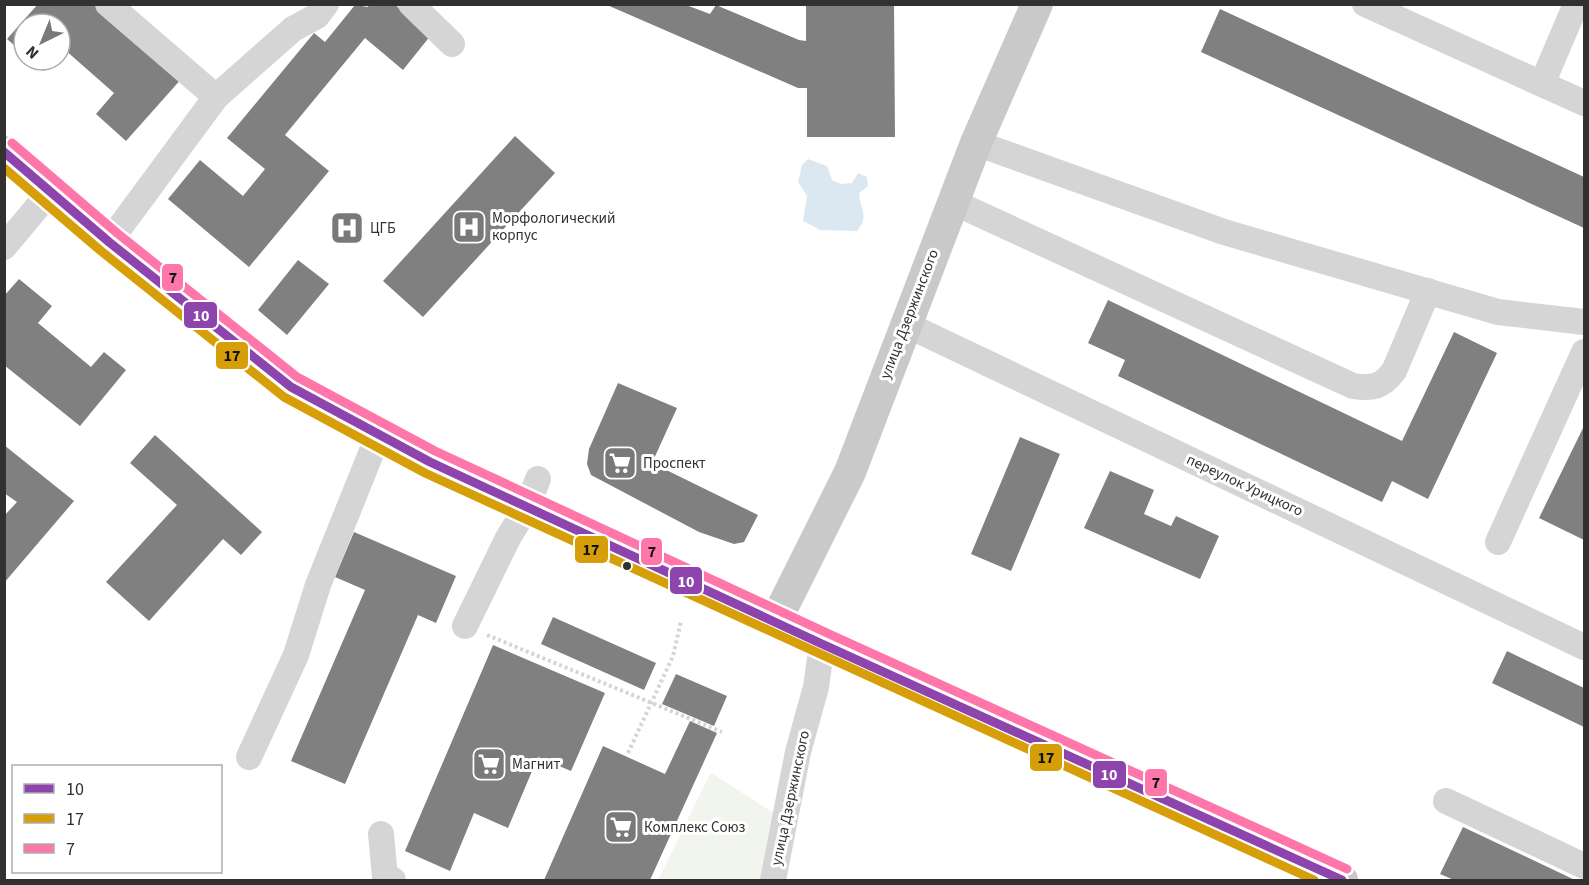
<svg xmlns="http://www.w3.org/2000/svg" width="1589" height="885" viewBox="0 0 1589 885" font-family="'Source Sans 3',sans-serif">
<rect width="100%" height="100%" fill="#fff"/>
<path fill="#f1f5ee" d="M 712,773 L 778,816 L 762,880 L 658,880 L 709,776 Z"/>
<path fill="#dce8f1" d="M 808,159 L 827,166 L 832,180 L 841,184 L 852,183 L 858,173 L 867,177 L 868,186 L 859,193 C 860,210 870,216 857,231 L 820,230 L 803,221 L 807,196 L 798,182 L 802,165 Z"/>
<g fill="#808080">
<path d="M 38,4 L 101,4 L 183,77 L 126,141 L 96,114 L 114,93 L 64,49 L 60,53 L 60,24 L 24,24 L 24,54 L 7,39 Z"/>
<path d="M 369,4 L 394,4 L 431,35 L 403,70 L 365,38 L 285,135 L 329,171 L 249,267 L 168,199 L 200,160 L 243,196 L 265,169 L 227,138 L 314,33 L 325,42 L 355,5 L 368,7 Z"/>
<path d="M 806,4 L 894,4 L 895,137 L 807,137 L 807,88 L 798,88 L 607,5 L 686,5 L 710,14 L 716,5 L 799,40 L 806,41 Z"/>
<path d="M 1220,9 L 1584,177 L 1584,228 L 1201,52 Z"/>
<path d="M 31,60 L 54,60 L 44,71 Z"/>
<path d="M 515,136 L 555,173 L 423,317 L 383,281 Z"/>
<path d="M 298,260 L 329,284 L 287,335 L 258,310 Z"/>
<path d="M 19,279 L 52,306 L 38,323 L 91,367 L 104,352 L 126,370 L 80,426 L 4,365 L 4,296 Z"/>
<path d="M 1108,300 L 1402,441 L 1454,332 L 1497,353 L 1428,499 L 1392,481 L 1382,502 L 1118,376 L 1125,360 L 1088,343 Z"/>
<path d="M 618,383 L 677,408 L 652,463 L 758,515 L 744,542 L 734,544 L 699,532 L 591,475 L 587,464 L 589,449 Z"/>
<path d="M 1584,426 L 1584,540 L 1539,518 Z"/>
<path d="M 155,435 L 262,532 L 241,555 L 223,539 L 149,621 L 106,582 L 177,505 L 130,463 Z"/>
<path d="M 1020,437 L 1060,454 L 1011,571 L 971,554 Z"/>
<path d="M 4,445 L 74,501 L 4,583 L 4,516 L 17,502 L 4,493 Z"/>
<path d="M 1110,471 L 1154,490 L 1144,514 L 1171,526 L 1176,516 L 1219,536 L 1200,579 L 1084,528 Z"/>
<path d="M 354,532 L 456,576 L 436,623 L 418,615 L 345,784 L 291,761 L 365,590 L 335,577 Z"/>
<path d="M 553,617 L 656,663 L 644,690 L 541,644 Z"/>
<path d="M 493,645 L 605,693 L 571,771 L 538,757 L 508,828 L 474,813 L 450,871 L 405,851 Z"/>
<path d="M 1507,651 L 1584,688 L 1584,727 L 1492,683 Z"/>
<path d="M 676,674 L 727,696 L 714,726 L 662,704 Z"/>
<path d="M 690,721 L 717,733 L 650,880 L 544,880 L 603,746 L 665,774 Z"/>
<path d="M 1463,827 L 1575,880 L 1454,880 L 1440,874 Z"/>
</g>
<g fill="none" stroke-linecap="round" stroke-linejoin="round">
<g stroke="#d5d5d5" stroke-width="4" stroke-dasharray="3 3" stroke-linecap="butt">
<path d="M 487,635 L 722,732"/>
<path d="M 628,753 L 673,656 L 681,621"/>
</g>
<g stroke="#d5d5d5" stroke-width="26">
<path d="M 108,4 L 216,97"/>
<path d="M 411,4 L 452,44"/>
<path d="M 1365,4 L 1584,103"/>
<path d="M 1542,84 L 1576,4"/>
<path d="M 976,143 L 1224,232 L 1498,312 L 1584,322"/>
<path d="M 953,202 L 1353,386 C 1372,389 1382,387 1394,371 L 1428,291"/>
<path d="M 109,242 L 216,97 L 293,29 L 317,16 L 326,4"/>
<path d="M 4,247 L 50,192"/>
<path d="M 905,324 L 1584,647"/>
<path d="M 1498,542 L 1584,352"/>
<path d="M 465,626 L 508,538 L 527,507 L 538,479"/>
<path d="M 249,757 L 296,655 L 318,585 L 378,436"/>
<path d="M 1446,801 L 1584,866"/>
<path d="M 381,834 L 385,877 L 393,880"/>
<path d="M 773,880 L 798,752 L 816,687 L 822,644"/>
</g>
<g stroke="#c9c9c9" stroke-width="32">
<path d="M 4,152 L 109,242 L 265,368 L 291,387 L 430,462 L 822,644 L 1342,880"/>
<path d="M 775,622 L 850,472 L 976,143 L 1037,4"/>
</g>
<defs>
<path id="bus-1" d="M 4,152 L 109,242 L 291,387 L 430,462 L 822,644 L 1342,880"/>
<path id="bus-2" d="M 4,168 L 101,251 L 284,397 L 425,473 L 1314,880"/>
<path id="bus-3" d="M 12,143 L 117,233 L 297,377 L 435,451 L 827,633 L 1347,869"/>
</defs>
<use href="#bus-1" stroke="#fff" stroke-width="14"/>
<use href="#bus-2" stroke="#fff" stroke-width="14"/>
<use href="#bus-3" stroke="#fff" stroke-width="14"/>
<use href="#bus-1" stroke="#8e44ad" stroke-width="9"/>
<use href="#bus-2" stroke="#d69f0a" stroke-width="9"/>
<use href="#bus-3" stroke="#f7a" stroke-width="9"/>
</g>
<defs>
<symbol id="hospital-square" viewBox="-11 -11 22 22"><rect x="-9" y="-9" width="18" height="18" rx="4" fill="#797979" stroke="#fff"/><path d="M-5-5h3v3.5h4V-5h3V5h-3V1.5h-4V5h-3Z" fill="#fff"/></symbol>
<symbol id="supermarket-square" viewBox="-11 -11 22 22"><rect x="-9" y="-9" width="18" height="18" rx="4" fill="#797979" stroke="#fff"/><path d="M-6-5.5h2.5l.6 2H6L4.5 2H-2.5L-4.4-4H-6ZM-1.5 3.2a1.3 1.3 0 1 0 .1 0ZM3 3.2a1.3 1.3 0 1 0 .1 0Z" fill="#fff"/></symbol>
</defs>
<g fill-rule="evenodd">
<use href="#hospital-square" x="450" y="208" width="38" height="38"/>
<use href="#hospital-square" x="328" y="209" width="38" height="38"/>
<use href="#supermarket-square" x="601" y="444" width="38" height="38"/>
<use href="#supermarket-square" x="470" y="745" width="38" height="38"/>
<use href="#supermarket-square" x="602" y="808" width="38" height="38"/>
</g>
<circle fill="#313131" stroke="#fff" stroke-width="2" cx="627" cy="566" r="5"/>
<g text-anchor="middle" stroke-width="6" stroke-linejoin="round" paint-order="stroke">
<g font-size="15" fill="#313131" stroke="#fff" text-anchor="start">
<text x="492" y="223">Морфологический<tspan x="492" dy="17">корпус</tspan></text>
<text x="370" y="233">ЦГБ</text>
<text x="643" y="468">Проспект</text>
<text x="512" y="769">Магнит</text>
<text x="644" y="832">Комплекс Союз</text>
</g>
<g font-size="15" fill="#313131" stroke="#fff">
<text transform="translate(909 314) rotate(-69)" y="5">улица Дзержинского</text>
<text transform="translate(1245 485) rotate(25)" y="5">переулок Урицкого</text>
<text transform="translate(790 798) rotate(-78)" y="5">улица Дзержинского</text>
</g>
</g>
<g stroke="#fff" stroke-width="2">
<rect x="161" y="263" width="23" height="29" rx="6" fill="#f7a"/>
<rect x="183" y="301" width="35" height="28" rx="6" fill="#8e44ad"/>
<rect x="215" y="341" width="34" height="29" rx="6" fill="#d69f0a"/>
<rect x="574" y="535" width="35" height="29" rx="6" fill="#d69f0a"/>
<rect x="640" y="537" width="23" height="29" rx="6" fill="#f7a"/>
<rect x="669" y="566" width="34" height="29" rx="6" fill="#8e44ad"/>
<rect x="1029" y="743" width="34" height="29" rx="6" fill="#d69f0a"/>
<rect x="1092" y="760" width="35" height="29" rx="6" fill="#8e44ad"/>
<rect x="1144" y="768" width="24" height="29" rx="6" fill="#f7a"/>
</g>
<g font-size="16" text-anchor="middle" font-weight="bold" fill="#fff">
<text x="201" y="321">10</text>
<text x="686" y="587">10</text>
<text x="1109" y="780">10</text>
</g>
<g font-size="16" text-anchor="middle" font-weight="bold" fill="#111">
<text x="173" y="283">7</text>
<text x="232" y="361">17</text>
<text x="591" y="555">17</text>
<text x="652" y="557">7</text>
<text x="1046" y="763">17</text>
<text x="1156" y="788">7</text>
</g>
<rect width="1589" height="885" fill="none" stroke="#313131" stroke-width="12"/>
<rect x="12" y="765" width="210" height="108" fill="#ffffff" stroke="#adadad" stroke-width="1.5"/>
<rect x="24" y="784" width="30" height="9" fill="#8e44ad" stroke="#adadad" stroke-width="1.5"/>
<text x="66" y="795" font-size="18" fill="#313131">10</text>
<rect x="24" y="814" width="30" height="9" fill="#d69f0a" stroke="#adadad" stroke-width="1.5"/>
<text x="66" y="825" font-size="18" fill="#313131">17</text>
<rect x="24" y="844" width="30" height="9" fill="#ff77aa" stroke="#adadad" stroke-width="1.5"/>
<text x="66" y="855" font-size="18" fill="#313131">7</text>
<g transform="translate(42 42) rotate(223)"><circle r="28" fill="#ffffff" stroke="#adadad" stroke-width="1.5"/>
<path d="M0-4.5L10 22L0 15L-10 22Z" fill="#797979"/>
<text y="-9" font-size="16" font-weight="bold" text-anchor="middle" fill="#313131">N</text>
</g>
</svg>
